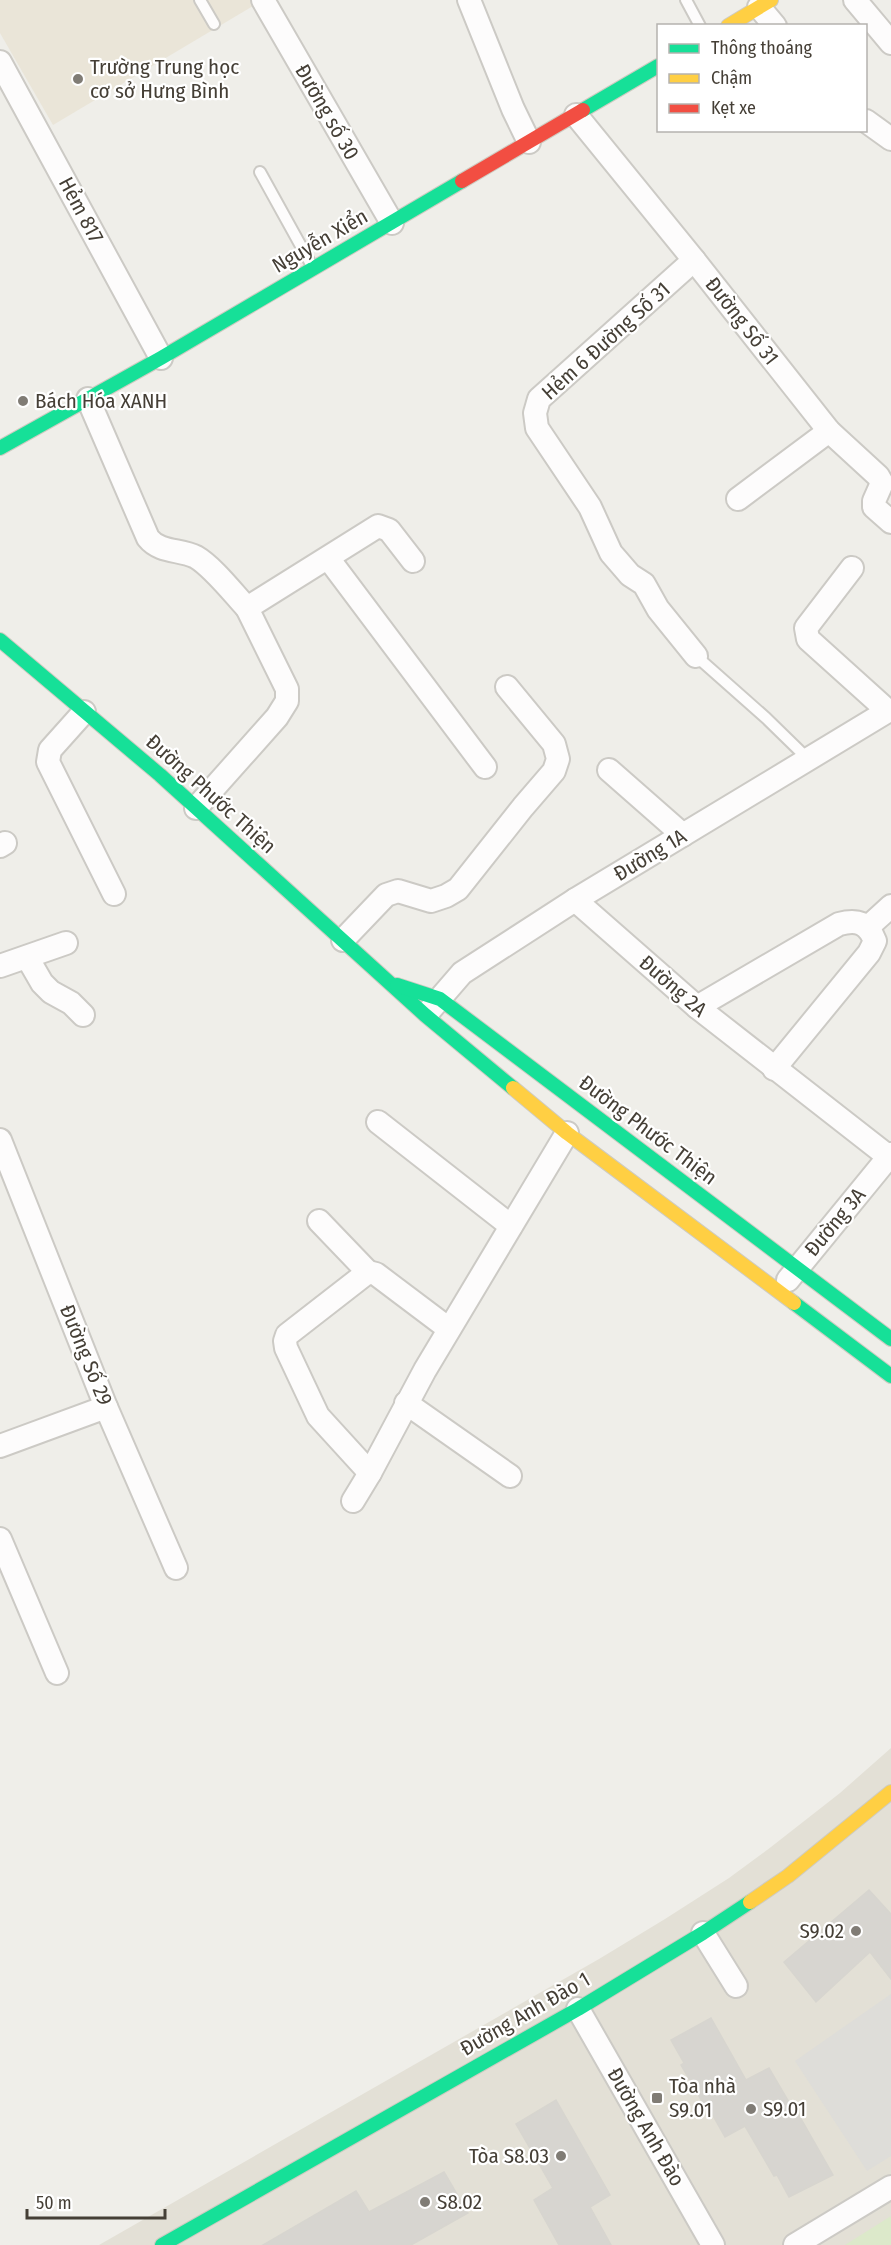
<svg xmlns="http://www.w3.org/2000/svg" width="891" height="2245" viewBox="0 0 891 2245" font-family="'Fira Sans Condensed',sans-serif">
<rect width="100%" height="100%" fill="#efeee9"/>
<path fill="#e3e0d6" d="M 891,1748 L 891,2245 L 99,2245 L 599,1959 L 665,1919 L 729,1878 L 771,1847 L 840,1793 Z"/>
<path fill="#eae5d8" d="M 0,0 L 250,0 L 253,6 L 53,125 L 0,33 Z"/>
<path fill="#dce9ca" d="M 891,2216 L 891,2245 L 845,2245 Z"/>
<path fill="#deddd9" d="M 891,1994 L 891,2156 L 867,2171 L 795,2061 Z"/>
<g fill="#d7d5d0" stroke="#d7d5cf" stroke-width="1.5">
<path d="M 869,1890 L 891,1914 L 891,1979 L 870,1952 L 816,2002 L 784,1962 Z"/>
<path d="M 711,2018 L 746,2080 L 769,2068 L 790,2104 L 792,2103 L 833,2175 L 789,2197 L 777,2175 L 774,2176 L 745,2126 L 725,2137 L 712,2114 L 710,2115 L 681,2065 L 684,2063 L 671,2040 Z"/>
<path d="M 556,2100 L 610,2195 L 590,2207 L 611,2245 L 559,2245 L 534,2200 L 553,2188 L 516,2124 Z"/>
<path d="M 444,2172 L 468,2213 L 411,2245 L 263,2245 L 356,2191 L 369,2212 Z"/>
</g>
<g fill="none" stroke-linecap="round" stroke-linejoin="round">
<defs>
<g id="lane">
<path d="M 200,0 L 214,24"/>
<path d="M 686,0 L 700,26"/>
<path d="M 260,172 L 312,266"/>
<path d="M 696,656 L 766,718 L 808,759"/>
</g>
<g id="street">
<path d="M 263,0 L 392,223"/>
<path d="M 469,0 L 513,109 L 529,142"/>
<path d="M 855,0 L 891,43"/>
<path d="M 759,7 L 775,26"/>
<path d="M 0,62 L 161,358"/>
<path d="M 576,115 L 694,260 L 829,431 L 878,476 L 882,483 L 874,501 L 874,507 L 891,522"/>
<path d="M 866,121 L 891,139"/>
<path d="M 694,260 L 539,399 L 535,413 L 537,428 L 590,507 L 611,553 L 630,575 L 644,584 L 658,609 L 696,656"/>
<path d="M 88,399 L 148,538 C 160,553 180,549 196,557 C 213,567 233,593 247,608"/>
<path d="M 738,499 L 829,431"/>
<path d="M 328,558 L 485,767"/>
<path d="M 84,712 L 50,750 L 48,762 L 114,894"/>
<path d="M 609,770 L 683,835"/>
<path d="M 196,808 L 277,717 L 287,701 L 287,689 L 247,608 L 378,526 L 389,530 L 413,561"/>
<path d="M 0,846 L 5,843"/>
<path d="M 575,900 L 697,1007 L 889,1157"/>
<path d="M 868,927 L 891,906"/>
<path d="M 343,940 L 386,895 L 398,891 L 431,901 L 446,896 L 458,889 L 523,807 L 554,771 L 558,759 L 554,744 L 507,687"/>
<path d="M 27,957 L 42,983 L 51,992 L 71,1003 L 83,1015"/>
<path d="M 0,966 L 66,943"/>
<path d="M 697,1007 L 839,924 C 858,919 868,923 875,941 L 869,953 L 774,1069"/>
<path d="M 430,1010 L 462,973 L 575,900 L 888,711 L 808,639 L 806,628 L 852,568"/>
<path d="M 378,1122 L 511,1226"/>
<path d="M 0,1140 L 106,1407 L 176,1568"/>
<path d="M 319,1221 L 368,1272"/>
<path d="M 788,1280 L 891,1154"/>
<path d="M 406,1403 L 510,1476"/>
<path d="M 0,1446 L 106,1407"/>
<path d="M 370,1473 L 318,1416 L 286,1348 L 285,1341 L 287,1335 L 368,1272 L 376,1274 L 449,1329"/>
<path d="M 353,1501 L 370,1473 L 425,1370 L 567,1133"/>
<path d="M 0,1539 L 57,1673"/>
<path d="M 703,1933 L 736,1986"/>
<path d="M 578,2009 L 713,2245"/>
<path d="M 795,2245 L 891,2187"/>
</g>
<g id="fast">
<path d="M 583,110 L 658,66"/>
<path d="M 0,448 L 161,358 L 462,181"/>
<path d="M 0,640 L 160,775 L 425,1015 L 513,1088"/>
<path d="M 397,985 L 440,999 L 891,1339"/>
<path d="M 794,1303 L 891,1376"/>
<path d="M 162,2245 L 578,2009 L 703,1933 L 750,1902"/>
</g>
<g id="slow">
<path d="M 728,26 L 771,0"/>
<path d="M 513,1088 L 567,1133 L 794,1303"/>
<path d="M 750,1902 L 788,1876 L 891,1792"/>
</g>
<path id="jam" d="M 462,181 L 583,110"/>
</defs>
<use href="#lane" stroke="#cccac5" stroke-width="14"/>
<use href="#street" stroke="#cccac5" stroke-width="26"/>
<use href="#fast" stroke="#cecbc1" stroke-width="16"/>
<use href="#slow" stroke="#cecbc1" stroke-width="16"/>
<use href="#jam" stroke="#cecbc1" stroke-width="16"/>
<use href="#lane" stroke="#fdfcfc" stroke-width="10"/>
<use href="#street" stroke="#fdfcfc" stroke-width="22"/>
<use href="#fast" stroke="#16e098" stroke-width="14"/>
<use href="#slow" stroke="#ffcf43" stroke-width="14"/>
<use href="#jam" stroke="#f24e42" stroke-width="14"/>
</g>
<g fill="#807c75" stroke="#fff" stroke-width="2">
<circle cx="78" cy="79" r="6"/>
<circle cx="23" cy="401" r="6"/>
<circle cx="856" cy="1931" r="6"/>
<rect x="651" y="2092" width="12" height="12" rx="3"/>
<circle cx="751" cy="2109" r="6"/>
<circle cx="561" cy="2156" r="6"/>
<circle cx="425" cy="2202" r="6"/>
</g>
<g text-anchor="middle" stroke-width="4.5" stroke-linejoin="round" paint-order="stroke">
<g font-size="21" fill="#453f36" stroke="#fff" text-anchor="start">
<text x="90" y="74">Trường Trung học<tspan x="90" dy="24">cơ sở Hưng Bình</tspan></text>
<text x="35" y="408">Bách Hóa XANH</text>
<text x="844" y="1938" text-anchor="end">S9.02</text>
<text x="669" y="2093">Tòa nhà<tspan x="669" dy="24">S9.01</tspan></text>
<text x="763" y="2116">S9.01</text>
<text x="549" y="2163" text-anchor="end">Tòa S8.03</text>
<text x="437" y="2209">S8.02</text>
</g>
<g font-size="21" fill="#453f36" stroke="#fff">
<text transform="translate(327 112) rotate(60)" y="7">Đường số 30</text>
<text transform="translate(81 210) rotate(62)" y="7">Hẻm 817</text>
<text transform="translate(320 241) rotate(-30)" y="7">Nguyễn Xiển</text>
<text transform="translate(742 321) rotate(52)" y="7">Đường Số 31</text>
<text transform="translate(606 341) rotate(-42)" y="7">Hẻm 6 Đường Số 31</text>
<text transform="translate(211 794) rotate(42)" y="7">Đường Phước Thiện</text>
<text transform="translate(650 855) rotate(-31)" y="7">Đường 1A</text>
<text transform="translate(673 986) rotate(41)" y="7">Đường 2A</text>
<text transform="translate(648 1130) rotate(37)" y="7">Đường Phước Thiện</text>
<text transform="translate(835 1222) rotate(-50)" y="7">Đường 3A</text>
<text transform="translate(86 1355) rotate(68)" y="7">Đường Số 29</text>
<text transform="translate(525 2014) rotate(-30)" y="7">Đường Anh Đào 1</text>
<text transform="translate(646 2127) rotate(60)" y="7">Đường Anh Đào</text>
</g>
</g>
<rect x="657" y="24" width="210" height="108" fill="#ffffff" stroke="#b5b2af" stroke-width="1.5"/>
<rect x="669" y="44" width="30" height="9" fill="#16e098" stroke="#b5b2af" stroke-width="1.5"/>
<text x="711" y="54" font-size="18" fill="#453f36">Thông thoáng</text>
<rect x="669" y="74" width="30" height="9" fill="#ffcf43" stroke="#b5b2af" stroke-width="1.5"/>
<text x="711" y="84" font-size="18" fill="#453f36">Chậm</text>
<rect x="669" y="104" width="30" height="9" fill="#f24e42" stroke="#b5b2af" stroke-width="1.5"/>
<text x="711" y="114" font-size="18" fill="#453f36">Kẹt xe</text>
<path d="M27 2209v9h138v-9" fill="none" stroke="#453f36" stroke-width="3"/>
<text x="36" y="2209" font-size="18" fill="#453f36" stroke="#ffffff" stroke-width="4.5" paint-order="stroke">50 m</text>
</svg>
